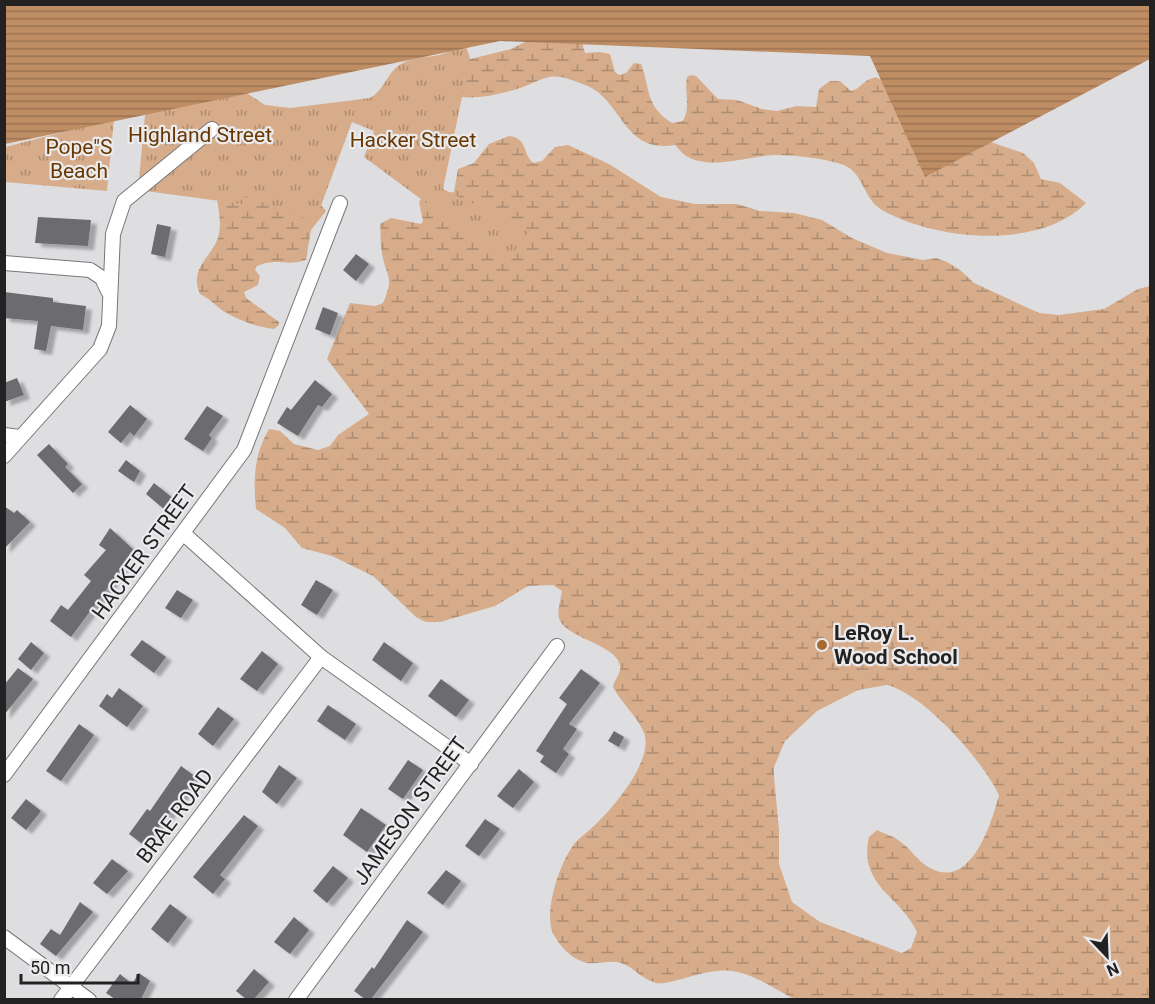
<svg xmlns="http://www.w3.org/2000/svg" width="1155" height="1004" viewBox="0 0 1155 1004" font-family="Roboto,sans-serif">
<defs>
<pattern id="wetland-marsh" width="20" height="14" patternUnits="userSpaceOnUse" patternTransform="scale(1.5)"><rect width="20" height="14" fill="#d6ac8b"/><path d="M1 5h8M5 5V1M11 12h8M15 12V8" fill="none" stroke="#ad8c71"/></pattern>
<pattern id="park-tufts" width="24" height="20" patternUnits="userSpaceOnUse" patternTransform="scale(1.5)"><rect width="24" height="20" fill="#d6ac8b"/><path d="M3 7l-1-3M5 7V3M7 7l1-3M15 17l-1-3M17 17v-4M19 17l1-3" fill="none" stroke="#ad8c71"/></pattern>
<pattern id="water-rules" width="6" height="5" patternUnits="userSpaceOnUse" patternTransform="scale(1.5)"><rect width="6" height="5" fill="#bf8d64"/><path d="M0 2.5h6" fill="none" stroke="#9b7352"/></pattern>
<filter id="shadow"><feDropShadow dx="6" dy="4" stdDeviation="1.5" flood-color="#0004"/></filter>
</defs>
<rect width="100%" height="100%" fill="#dedee1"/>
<g fill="url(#wetland-marsh)" fill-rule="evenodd">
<path d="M 545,32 L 579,32 L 585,53 L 600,52 L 610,54 L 615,72 L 619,75 L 626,73 L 634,63 L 641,64 C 651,90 645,106 672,123 L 683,121 C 691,107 684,92 687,77 L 691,75 L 696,76 L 718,99 L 737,100 L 762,109 L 777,111 L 797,106 L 816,107 L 819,89 L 830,81 L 840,81 L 851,91 C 861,89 861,81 876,77 L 973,136 L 1023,153 L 1034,163 L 1041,179 L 1060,183 L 1086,203 C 1040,250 937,241 882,210 C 862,198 864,171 841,164 C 821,158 795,155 774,155 C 748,156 712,170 688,157 C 683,155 679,149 675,145 C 622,154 623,99 585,85 C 574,81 561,75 549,77 C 540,79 531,84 523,87 C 502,94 481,99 459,97 L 438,67 L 511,49 Z"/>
<path d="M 509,136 C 528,138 522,153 533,163 L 542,161 L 555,147 L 568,145 L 609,164 L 661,197 L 695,204 L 737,204 L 760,211 L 794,213 L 822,220 L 852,238 L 887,253 L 923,260 L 936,258 L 947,262 L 960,270 L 974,283 L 1039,313 L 1059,315 L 1104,309 L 1138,289 L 1150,286 L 1150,999 L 794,999 C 775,989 754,974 732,971 C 709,968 687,979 665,983 C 647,986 636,968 621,963 C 609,959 592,967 581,961 C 569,956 562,948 555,937 C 541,916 560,861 575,843 C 581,836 589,831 595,825 C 614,807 651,763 645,736 C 641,720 621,703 613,687 C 614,681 619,675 620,670 C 624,645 564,639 559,618 C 557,611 561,598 562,591 L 553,585 L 528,586 L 495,606 L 440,622 L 426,622 L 416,617 L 373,576 L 332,556 L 302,548 L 285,528 L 256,509 C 253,481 254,454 269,429 L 280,431 L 294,444 L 318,450 L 330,446 L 338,435 L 369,414 L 327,359 L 350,303 L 375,306 L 383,303 C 395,275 386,278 382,253 C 380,244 381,234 380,224 L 391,218 L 421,224 L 423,221 L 419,202 L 423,196 L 454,192 L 458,169 L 474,163 L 489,144 ZM 887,685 C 924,694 983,761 999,795 C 992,822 971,891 930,868 C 918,862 912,850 902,843 C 896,837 885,834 877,830 L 869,837 C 858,886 900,895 917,932 L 911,948 L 902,953 L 820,922 L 792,902 L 779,864 L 779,830 L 774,777 L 774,767 L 785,741 L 817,711 L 858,690 Z"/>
<path d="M 216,191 L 316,199 L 326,211 L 311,230 L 306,260 C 285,267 278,257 257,266 L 255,270 L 260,276 L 258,285 L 244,292 L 246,298 L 279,322 L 279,325 L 274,329 C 256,327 238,320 223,311 C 215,305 210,299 200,294 C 188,266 214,257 219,234 C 222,221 217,204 216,191 Z"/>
</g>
<g fill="url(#park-tufts)">
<path d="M 464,40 L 470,58 L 443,189 L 529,231 L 506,262 L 364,157 L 374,131 L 352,122 L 315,222 L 245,196 L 242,204 L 138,190 L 149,72 L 245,92 L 265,105 L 290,108 L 370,98 C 384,91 387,72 401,64 C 425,50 439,65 464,40 Z"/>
<path d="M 114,119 L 107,191 L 5,182 L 5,147 Z"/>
</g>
<path fill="url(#water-rules)" d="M 5,4 L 1150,4 L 1150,59 L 925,177 L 870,56 L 500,41 L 5,144 Z"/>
<g fill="#6c6c6f" filter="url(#shadow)">
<path d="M 38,217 L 91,220 L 88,246 L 35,243 Z"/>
<path d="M 157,224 L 171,227 L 165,257 L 151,254 Z"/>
<path d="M 356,254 L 369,264 L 356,281 L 343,270 Z"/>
<path d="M 4,292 L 53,298 L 53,302 L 86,306 L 83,330 L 51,326 L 46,351 L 34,349 L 38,321 L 4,318 Z"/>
<path d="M 323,307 L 338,313 L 330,335 L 315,329 Z"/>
<path d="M 17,378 L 24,395 L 4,402 L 4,383 Z"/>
<path d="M 315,380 L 332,394 L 322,407 L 318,405 L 298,436 L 277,423 L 287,407 L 291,410 Z"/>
<path d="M 130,405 L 147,419 L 134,436 L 130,432 L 121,443 L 108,432 Z"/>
<path d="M 207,406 L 223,416 L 209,435 L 212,438 L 203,451 L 184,439 Z"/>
<path d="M 49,444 L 68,464 L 65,467 L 82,484 L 73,493 L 37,455 Z"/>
<path d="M 126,460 L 140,471 L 134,482 L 118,471 Z"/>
<path d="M 154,483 L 174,499 L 165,510 L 146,494 Z"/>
<path d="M 4,506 L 14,513 L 17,510 L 30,522 L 4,549 Z"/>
<path d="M 110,528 L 135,551 L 71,637 L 50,621 L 61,605 L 68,610 L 91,581 L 84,575 L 106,550 L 99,545 Z"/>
<path d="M 316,580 L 333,590 L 317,615 L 301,605 Z"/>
<path d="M 177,590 L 193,600 L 181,618 L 165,608 Z"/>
<path d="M 142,640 L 166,657 L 154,673 L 130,655 Z"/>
<path d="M 31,642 L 44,653 L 31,670 L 18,659 Z"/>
<path d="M 384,642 L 413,663 L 401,681 L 372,660 Z"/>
<path d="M 262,651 L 278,664 L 257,691 L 240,679 Z"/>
<path d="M 18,668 L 33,679 L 4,715 L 4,685 Z"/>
<path d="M 581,669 L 600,683 L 569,724 L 577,729 L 563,749 L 569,754 L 556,773 L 540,762 L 544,756 L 536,751 L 567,704 L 559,698 Z"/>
<path d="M 441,679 L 469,700 L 456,717 L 428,696 Z"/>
<path d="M 119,688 L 143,706 L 127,727 L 99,706 L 107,694 L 112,698 Z"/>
<path d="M 328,705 L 356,724 L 345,740 L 317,721 Z"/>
<path d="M 218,707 L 234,719 L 213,746 L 198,734 Z"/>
<path d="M 79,724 L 94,735 L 61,781 L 46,771 Z"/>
<path d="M 614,731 L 624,737 L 619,747 L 608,741 Z"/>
<path d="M 408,760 L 423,770 L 403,799 L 388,789 Z"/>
<path d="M 279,765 L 297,778 L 277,804 L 262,792 Z"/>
<path d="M 181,766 L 196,777 L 145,846 L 129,834 L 147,809 L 150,811 Z"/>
<path d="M 519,769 L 534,782 L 513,808 L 497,796 Z"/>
<path d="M 26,799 L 41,811 L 26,830 L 11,818 Z"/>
<path d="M 361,808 L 386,825 L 367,852 L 343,835 Z"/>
<path d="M 244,815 L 258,826 L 220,875 L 225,879 L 213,894 L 193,877 Z"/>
<path d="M 485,819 L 500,829 L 479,856 L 465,846 Z"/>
<path d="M 112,859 L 128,871 L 107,894 L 93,883 Z"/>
<path d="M 333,866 L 348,878 L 327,903 L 313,891 Z"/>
<path d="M 446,870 L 461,881 L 443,905 L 427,893 Z"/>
<path d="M 80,902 L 93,912 L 56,956 L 40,944 L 51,929 L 60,935 Z"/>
<path d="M 170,904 L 187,917 L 168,943 L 151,929 Z"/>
<path d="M 294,917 L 309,930 L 290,954 L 274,942 Z"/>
<path d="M 407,920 L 423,932 L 371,999 L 365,999 L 354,991 L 372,967 L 374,969 Z"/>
<path d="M 254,969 L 269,982 L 254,999 L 246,999 L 236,991 Z"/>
<path d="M 139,973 L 150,981 L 141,999 L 115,999 L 106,993 L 120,974 L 132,984 Z"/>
</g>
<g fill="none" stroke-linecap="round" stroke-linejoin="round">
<defs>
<g id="street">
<path d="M 4,263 L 90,270 L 102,278 L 108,291"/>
<path d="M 4,435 L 20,437"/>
<path d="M 4,456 L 100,349 L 109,326 L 113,234 L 124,201 L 212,129"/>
<path d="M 184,534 L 321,657 L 471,764"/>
<path d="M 4,775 L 244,450 L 340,203"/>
<path d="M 4,937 L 89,1000"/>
<path d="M 61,1000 L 321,657"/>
<path d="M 296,1000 L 557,646"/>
</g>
</defs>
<use href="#street" stroke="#77777a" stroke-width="16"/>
<use href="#street" stroke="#fff" stroke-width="14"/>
</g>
<circle fill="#a86930" stroke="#ebebee" stroke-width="2" cx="822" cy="645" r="6"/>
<g text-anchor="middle" stroke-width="4.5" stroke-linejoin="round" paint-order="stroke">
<g font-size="21" fill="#683803" stroke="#ebebee">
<text x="200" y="142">Highland Street</text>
<text x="413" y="147">Hacker Street</text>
<text x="79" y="154">Pope"S<tspan x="79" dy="24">Beach</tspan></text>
</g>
<g font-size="21" fill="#222223" stroke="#ebebee">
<text transform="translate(144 552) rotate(-54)" y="7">HACKER STREET</text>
<text transform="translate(410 811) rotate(-54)" y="7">JAMESON STREET</text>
<text transform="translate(175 816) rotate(-53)" y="7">BRAE ROAD</text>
</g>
<g font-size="21" font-weight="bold" fill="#222223" stroke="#ebebee" text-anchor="start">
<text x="834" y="640">LeRoy L.<tspan x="834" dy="24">Wood School</tspan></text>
</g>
</g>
<rect width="1155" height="1004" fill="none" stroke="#222223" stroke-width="12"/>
<g transform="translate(1107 956) rotate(157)" stroke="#ebebee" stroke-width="4.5" paint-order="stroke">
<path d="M0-4.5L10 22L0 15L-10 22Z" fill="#222223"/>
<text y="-9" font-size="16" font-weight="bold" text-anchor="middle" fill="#222223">N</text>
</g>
<path d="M21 974v9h117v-9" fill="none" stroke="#222223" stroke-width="3"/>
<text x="30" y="974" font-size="18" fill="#222223" stroke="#ebebee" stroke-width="4.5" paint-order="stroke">50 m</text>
</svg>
